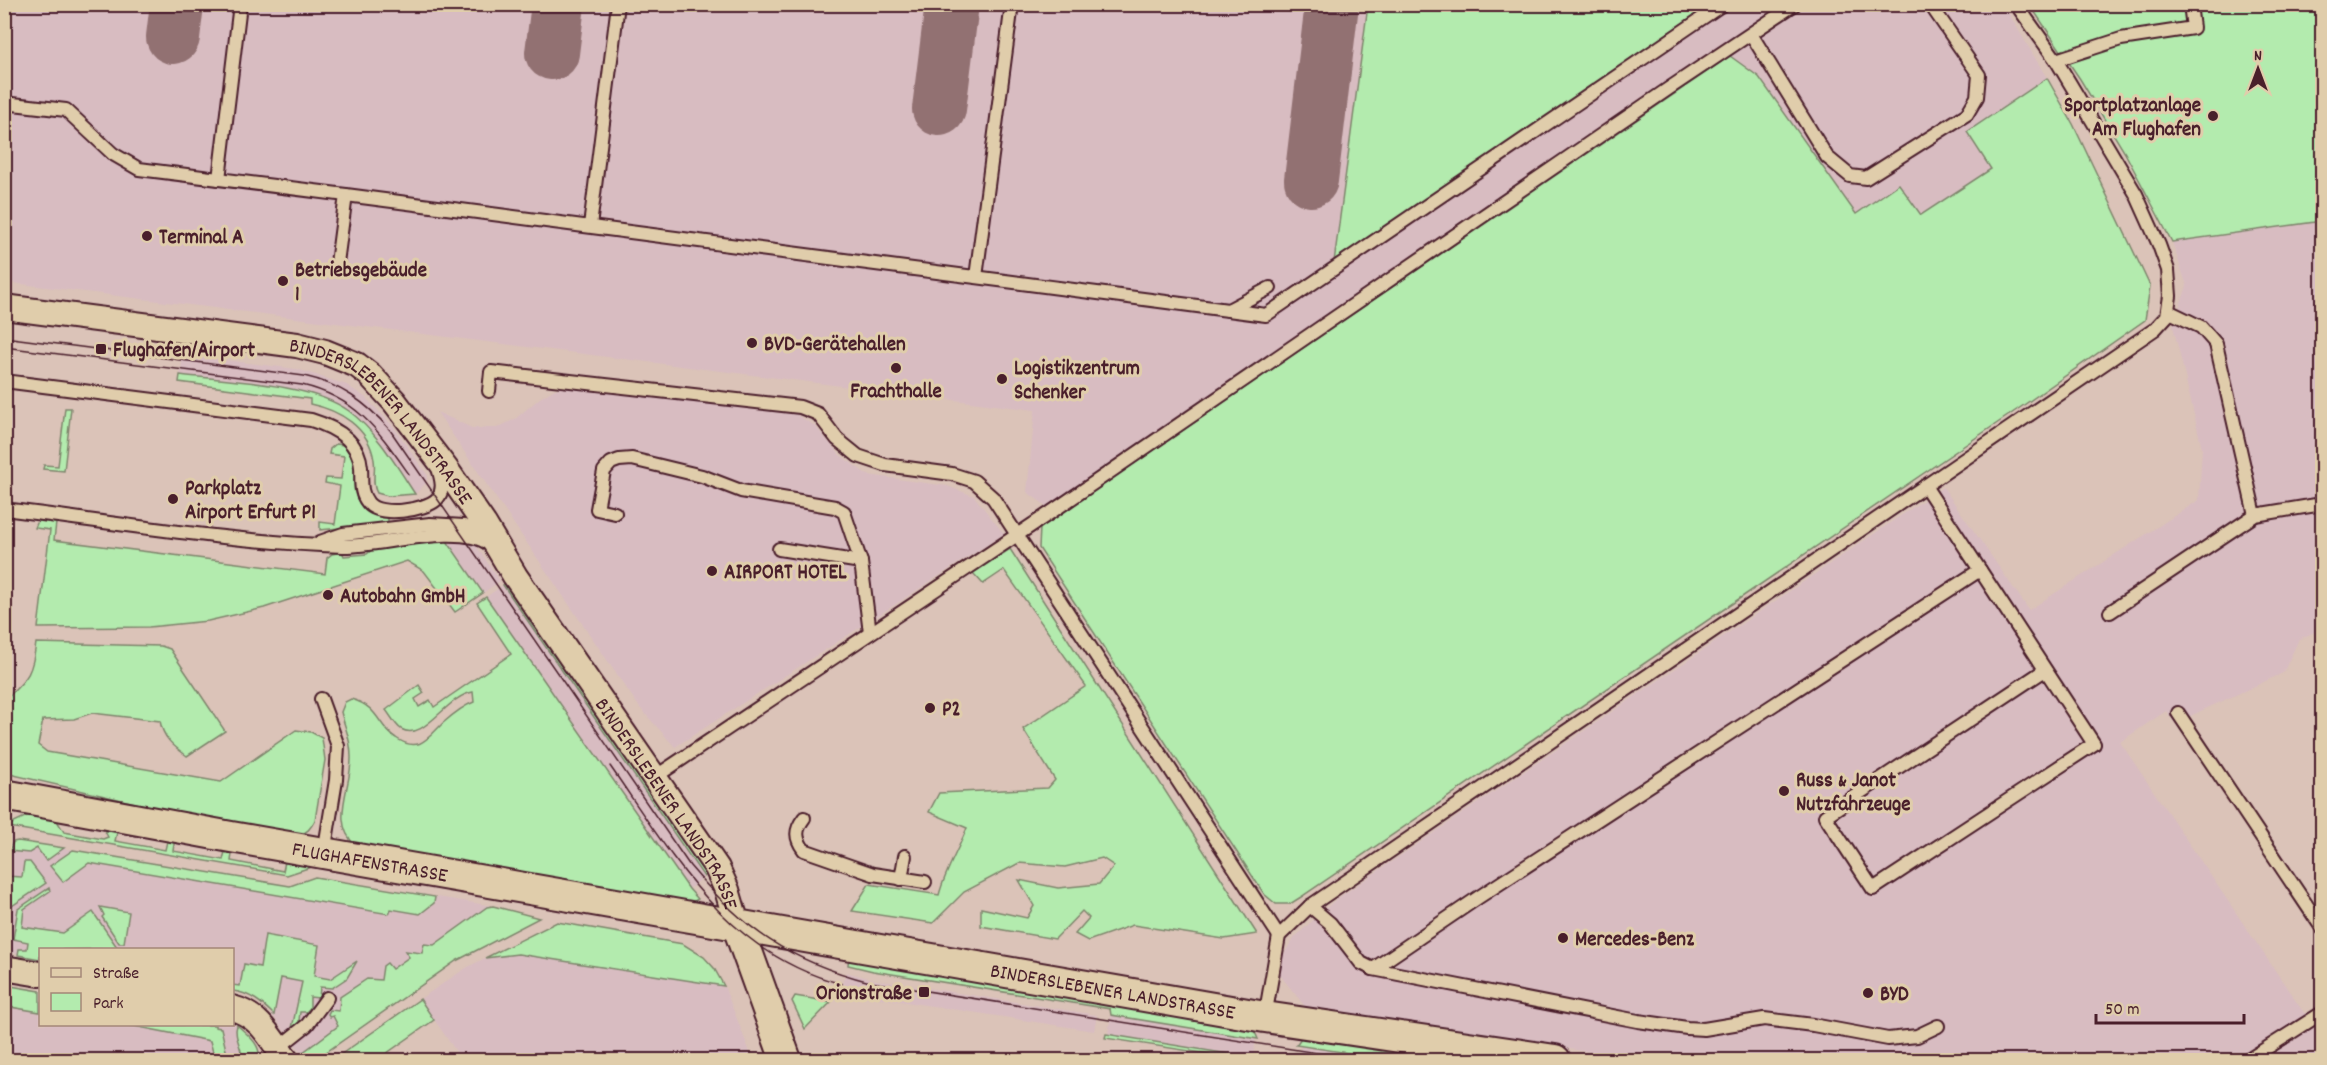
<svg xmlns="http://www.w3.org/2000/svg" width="2327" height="1065" viewBox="0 0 2327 1065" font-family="Dekko,sans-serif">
<rect width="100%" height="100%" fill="#dbc3b8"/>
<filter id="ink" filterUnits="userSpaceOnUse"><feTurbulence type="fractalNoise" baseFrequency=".0167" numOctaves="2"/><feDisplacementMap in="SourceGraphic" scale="12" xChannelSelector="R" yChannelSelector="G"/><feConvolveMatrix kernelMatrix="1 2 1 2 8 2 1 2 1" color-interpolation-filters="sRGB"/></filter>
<g filter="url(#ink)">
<g fill="#d8bcc1">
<path d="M 2003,4 L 2047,78 L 1967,132 L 1991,169 L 1921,216 L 1856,214 L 1759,77 L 1730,56 L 1053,518 L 1045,505 L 1027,492 L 1035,410 L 5,282 L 5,5 Z"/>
<path d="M 2322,221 L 2322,629 L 2299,639 L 2283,673 L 2175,723 L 2166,711 L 2120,742 L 2304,1013 L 2322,1018 L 2322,1060 L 1642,1060 L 1307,1009 L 1280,975 L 1283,955 L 1295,937 L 1335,900 L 1943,487 L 2029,610 L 2199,500 L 2202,448 L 2173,326 L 2187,286 L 2172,242 Z"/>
<path d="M 183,355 L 297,369 L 347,385 L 365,397 L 394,427 L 428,476 L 425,484 L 415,494 L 375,437 L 348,410 L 295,390 L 180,375 Z"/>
<path d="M 576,385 L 791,411 L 815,426 L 840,455 L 868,475 L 947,486 L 974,496 L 1004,534 L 675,747 L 640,708 L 437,412 L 472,428 L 497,428 L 515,419 L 540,398 L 555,389 Z"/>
<path d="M 447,541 L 473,541 L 500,581 L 483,593 Z"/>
<path d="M 503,585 L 704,877 L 689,889 L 486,597 Z"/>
<path d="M 18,841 L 290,886 L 315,877 L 499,907 L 302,1053 L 264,1005 L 252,997 L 233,991 L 232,950 L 40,950 L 40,959 L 5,951 L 4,872 L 11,845 L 13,842 Z"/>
<path d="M 518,954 L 724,986 L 753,1060 L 462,1060 L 420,999 L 466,968 L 485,958 Z"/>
<path d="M 846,972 L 876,980 L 1097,1015 L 1094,1031 L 867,996 L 841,989 Z"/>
<path d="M 4,985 L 40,991 L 40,1024 L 233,1024 L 237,1025 L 251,1038 L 259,1048 L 260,1058 L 259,1060 L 5,1060 Z"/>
<path d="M 1111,1015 L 1256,1038 L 1253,1058 L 1108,1035 Z"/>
<path d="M 1301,1046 L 1394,1060 L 1298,1060 Z"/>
</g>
<g fill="#b3ebae" stroke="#7e856c" stroke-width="1.5">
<path d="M 1368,5 L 1709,5 L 1334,262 Z"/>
<path d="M 2030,5 L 2322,5 L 2322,221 L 2172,242 L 2125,153 L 2080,79 Z"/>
<path d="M 1730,56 L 1759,77 L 1856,214 L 1899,184 L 1921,215 L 1991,169 L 1967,132 L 2047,78 L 2073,124 L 2150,286 L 2145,320 L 2021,407 L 1301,897 L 1290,904 L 1276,904 L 1264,894 L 1039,548 L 1040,528 Z"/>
<path d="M 180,375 C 227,381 311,383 349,411 C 377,432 396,465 415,494 L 388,496 L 377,493 C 371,483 376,471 374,460 C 369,427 339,410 310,404 L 310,399 L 179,382 Z"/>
<path d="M 65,408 L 71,408 L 64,471 L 43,469 L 44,465 L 58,466 Z"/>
<path d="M 336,444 L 344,445 C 347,450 352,456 353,462 C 356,469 353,478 354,485 C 354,504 369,518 388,517 L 388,523 L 320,530 L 320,522 L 335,524 L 340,486 L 325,483 L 326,478 L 341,479 L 344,456 L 329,454 L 330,449 Z"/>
<path d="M 38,521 L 56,523 L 54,540 L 325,574 L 327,558 L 332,554 L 342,552 L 344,556 L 367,554 L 374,548 L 447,541 L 483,593 L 455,612 L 424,571 L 407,561 L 264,608 L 208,621 L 149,627 L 38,628 L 50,530 L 35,528 Z"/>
<path d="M 1010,549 L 1257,934 L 1224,939 L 1133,925 L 1088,941 L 1075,934 L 1089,918 L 1082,911 L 1055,939 L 981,926 L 981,908 L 1027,918 L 1034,906 L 1019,880 L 1058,888 L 1099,884 L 1114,866 L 1102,858 L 1065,867 L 1019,863 L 964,892 L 933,923 L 852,911 L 869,884 L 939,895 C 945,872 958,850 967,828 L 929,812 L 939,793 L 1048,788 L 1055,780 L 1023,729 L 1086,686 L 1004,570 L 983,584 L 973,573 Z"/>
<path d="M 506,583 L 704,870 L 706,874 L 704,877 L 503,585 Z"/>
<path d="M 486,597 L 689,889 L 698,899 L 691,903 L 356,846 C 329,822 352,787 351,757 C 351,738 345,729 341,712 L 345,702 L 351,699 C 380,707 377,726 396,738 C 419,754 428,738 443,723 C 452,715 463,706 474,702 L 473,692 C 446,696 424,743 401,729 C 395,725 391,716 386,710 L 419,685 L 424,693 L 415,699 L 419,707 L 430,700 L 434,707 L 511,654 L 477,603 Z"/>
<path d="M 36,643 L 161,646 L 170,649 L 225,731 L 187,756 C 173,746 163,738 160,721 L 92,713 L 74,719 L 43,720 L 38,745 L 47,752 L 221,782 L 296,730 L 311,732 L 322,738 L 325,760 L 315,820 C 311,828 307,833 298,836 L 200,818 L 5,773 L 5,700 C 27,678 32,676 36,643 Z"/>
<path d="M 27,816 L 54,816 L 64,832 L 103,839 L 108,837 L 102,826 L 118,828 L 115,841 L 165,850 L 168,837 L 175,838 L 173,851 L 223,860 L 226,847 L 233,848 L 231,861 L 283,871 L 286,857 L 317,865 L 287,875 L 9,827 L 14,822 Z"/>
<path d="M 18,841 L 64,848 L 46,861 L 37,848 L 29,853 L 9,851 L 13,842 Z"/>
<path d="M 73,850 L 290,886 L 315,877 L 435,897 L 434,903 L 420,914 L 391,909 L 389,914 L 89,863 L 63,882 L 50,866 Z"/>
<path d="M 24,862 L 30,862 L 46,883 L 12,906 L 8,938 L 5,941 L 5,876 L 22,877 Z"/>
<path d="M 49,888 L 50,891 L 24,909 L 22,927 L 63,933 L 93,912 L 117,947 L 129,949 L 40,950 L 40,959 L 18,955 L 19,949 L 27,949 L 28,942 L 13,939 L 18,909 Z"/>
<path d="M 493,906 L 539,918 L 456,961 L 315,1060 L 307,1060 L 302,1053 L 338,1026 L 333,1016 L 330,1017 L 328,1014 L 330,1010 L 339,1011 L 340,997 L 367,979 L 381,980 L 383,966 L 387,963 L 392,969 L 409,957 L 405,951 L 422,953 L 424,944 L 434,945 L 487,907 Z"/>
<path d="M 100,907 L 129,912 L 124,943 L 119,943 L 102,917 L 104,915 Z"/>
<path d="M 557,922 L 683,944 L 704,957 L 714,968 L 724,986 L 518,954 L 485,958 Z"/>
<path d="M 265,935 L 319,945 L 314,976 L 330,979 L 357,961 L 347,978 L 332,988 L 320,987 L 319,998 L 310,997 L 310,1008 L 306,1012 L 300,1012 L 299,1021 L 304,1022 L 294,1029 L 292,1028 L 302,982 L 281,978 L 274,1015 C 262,1003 250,993 233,991 L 232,985 L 240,986 L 244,964 L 260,967 Z"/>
<path d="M 849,955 L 1254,1030 L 1258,1039 L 1111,1015 L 1110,1009 L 873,971 L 848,965 Z"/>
<path d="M 5,985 L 40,991 L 40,1012 L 5,1006 Z"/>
<path d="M 795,996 L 831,1002 L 805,1029 L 792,1001 Z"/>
<path d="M 420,999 L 434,1020 L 377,1060 L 333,1060 Z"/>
<path d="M 124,1024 L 215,1025 L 215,1027 L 221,1028 L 228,1059 L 215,1060 L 210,1041 Z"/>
<path d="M 237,1025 C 248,1035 262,1045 259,1060 L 242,1060 C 243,1048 233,1037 237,1025 Z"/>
<path d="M 1106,1034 L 1253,1058 L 1262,1059 L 1248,1060 L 1105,1038 Z"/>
<path d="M 1307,1035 L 1473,1060 L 1394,1060 L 1296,1045 L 1301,1038 Z"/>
</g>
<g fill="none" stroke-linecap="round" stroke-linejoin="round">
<g stroke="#927172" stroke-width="54">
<path d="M 173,37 L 177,4"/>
<path d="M 552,53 L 558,4"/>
<path d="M 939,109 L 952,4"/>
<path d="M 1311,180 L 1332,4"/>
</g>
<defs>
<g id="service">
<path d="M 1751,34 L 1827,157 L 1850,176 L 1866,178 L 1967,114 L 1977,97 L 1979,75 L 1930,4"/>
<path d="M 2056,60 L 2121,39 L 2193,28 L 2190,4"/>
<path d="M 4,103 L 66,110 L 113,154 L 139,169 L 346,195 L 337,263"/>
<path d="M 219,179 L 240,4"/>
<path d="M 346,195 L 1228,310 L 1270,288"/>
<path d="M 590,226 L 618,4"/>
<path d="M 976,277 L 1012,4"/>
<path d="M 1228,310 L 1266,315 L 1723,4"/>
<path d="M 4,381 L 311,420 C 334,427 359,440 361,467 C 362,480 359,492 368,503 C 379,517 425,511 437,499 C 445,490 441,478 438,468"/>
<path d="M 489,391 L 491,372 L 800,407 L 818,414 L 837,439 L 858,456 L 885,465 L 952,474 L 974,481 L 993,498 L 1279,936"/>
<path d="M 4,509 C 117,523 230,542 343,546 C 380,547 461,521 490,545"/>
<path d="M 615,513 L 597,509 L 604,471 L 611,463 L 619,460 L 632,459 L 702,476 L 741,491 L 835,507 L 844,512 L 861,562"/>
<path d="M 2255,515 L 2322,504"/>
<path d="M 320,542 L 343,534 L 430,524 L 464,526 L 478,535"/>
<path d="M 779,549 L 861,562 L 870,633"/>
<path d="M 1980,570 L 2094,744 L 1873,889 L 1825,816 L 2045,670"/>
<path d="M 2110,612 L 2255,515 L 2216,344 L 2201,327 L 2168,311"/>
<path d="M 321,699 L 338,746 L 336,780 L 324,853"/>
<path d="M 2178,713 L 2322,928"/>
<path d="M 655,777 L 1050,513 L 1671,87 L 1795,4"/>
<path d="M 804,818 C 795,830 795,838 804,850 L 873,874 L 925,882"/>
<path d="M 901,879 L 905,856"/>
<path d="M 1310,906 L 1330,923 L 1361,963 L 1373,969 L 1479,897 L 1980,570 L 1925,486"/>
<path d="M 1373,969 L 1638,1021 L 1687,1028 L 1704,1029 L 1764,1019 L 1813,1025 L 1888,1039 L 1917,1036 L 1938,1026"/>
<path d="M 1265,1017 L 1279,936 L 1310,906 L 2155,329 L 2167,316 L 2170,296 L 2168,270 L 2159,245 L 2136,194 L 2056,60 L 2016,4"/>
<path d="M 278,1048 L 307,1025 L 327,998"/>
<path d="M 2248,1060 L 2322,1013"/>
</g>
<g id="minor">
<path id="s1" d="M 4,307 L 297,345 L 325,352 L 357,365 L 370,375 L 394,401 L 446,469 L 484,524 L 515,576 L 717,868 L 727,890 L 737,924"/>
<path d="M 4,968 L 40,974"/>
<path d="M 232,1008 C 260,1015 271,1039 286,1060"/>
</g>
<g id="tertiary">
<path id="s2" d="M 4,795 L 231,837 L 1265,1017 L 1555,1060"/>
<path d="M 737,924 L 786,1060"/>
</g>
</defs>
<use href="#service" stroke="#4a1f2b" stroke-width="16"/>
<use href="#minor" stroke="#4a1f2b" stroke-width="28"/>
<use href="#tertiary" stroke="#4a1f2b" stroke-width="34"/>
<use href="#service" stroke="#e0cdab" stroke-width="12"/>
<use href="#minor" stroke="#e0cdab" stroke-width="24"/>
<use href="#tertiary" stroke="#e0cdab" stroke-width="30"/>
<g stroke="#4a1f2b" stroke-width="1.5">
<path d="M 4,337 L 304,376 C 340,384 366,402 390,430 L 690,866 C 744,930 789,961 870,982 L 1361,1060"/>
<path d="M 4,347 L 302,385 C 357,398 378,430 409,474"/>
<path d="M 610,766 C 672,855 727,955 842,984"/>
</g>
</g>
</g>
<g fill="#4a1f2b" stroke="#e0cdab" stroke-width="2">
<circle cx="2213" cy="116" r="6"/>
<circle cx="147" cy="236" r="6"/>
<circle cx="283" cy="281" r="6"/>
<circle cx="752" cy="343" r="6"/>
<rect x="95" y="343" width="12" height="12" rx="3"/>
<circle cx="896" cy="368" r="6"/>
<circle cx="1002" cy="379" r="6"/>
<circle cx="173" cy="499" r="6"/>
<circle cx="712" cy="571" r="6"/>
<circle cx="328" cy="595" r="6"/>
<circle cx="930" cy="708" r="6"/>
<circle cx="1784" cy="791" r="6"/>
<circle cx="1563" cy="938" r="6"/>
<rect x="918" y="986" width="12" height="12" rx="3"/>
<circle cx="1868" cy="993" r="6"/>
</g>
<g text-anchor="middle" stroke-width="6" stroke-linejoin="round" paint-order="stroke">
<g font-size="21" font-weight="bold" fill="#4a1f2b" stroke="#e0cdab" text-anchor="start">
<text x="2201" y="111" text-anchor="end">Sportplatzanlage<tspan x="2201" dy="24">Am Flughafen</tspan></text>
<text x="159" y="243">Terminal A</text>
<text x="295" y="276">Betriebsgebäude<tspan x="295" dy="24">1</tspan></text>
<text x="764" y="350">BVD-Gerätehallen</text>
<text x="113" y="356">Flughafen/Airport</text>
<text x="1014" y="374">Logistikzentrum<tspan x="1014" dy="24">Schenker</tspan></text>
<text x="896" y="397" text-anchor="middle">Frachthalle</text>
<text x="185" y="494">Parkplatz<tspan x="185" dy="24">Airport Erfurt P1</tspan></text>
<text x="724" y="578">AIRPORT HOTEL</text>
<text x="340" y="602">Autobahn GmbH</text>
<text x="942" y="715">P2</text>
<text x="1796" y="786">Russ &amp; Janot<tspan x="1796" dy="24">Nutzfahrzeuge</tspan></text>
<text x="1575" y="945">Mercedes-Benz</text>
<text x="912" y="999" text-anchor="end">Orionstraße</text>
<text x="1880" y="1000">BYD</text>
</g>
<g font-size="21" fill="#4a1f2b" stroke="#e0cdab">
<text dy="7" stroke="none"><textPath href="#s1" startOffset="412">BINDERSLEBENER LANDSTRASSE</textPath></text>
<text dy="7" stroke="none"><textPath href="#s1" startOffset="898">BINDERSLEBENER LANDSTRASSE</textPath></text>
<text dy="7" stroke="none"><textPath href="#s2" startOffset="372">FLUGHAFENSTRASSE</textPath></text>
<text dy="7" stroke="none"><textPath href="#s2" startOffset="1126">BINDERSLEBENER LANDSTRASSE</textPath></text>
</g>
</g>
<rect width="2327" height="1065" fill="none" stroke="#e0cdab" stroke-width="24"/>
<rect x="12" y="12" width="2303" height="1041" fill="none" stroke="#4a1f2b" stroke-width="2" filter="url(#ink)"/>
<rect x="39" y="948" width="195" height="78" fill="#e0cdab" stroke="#a48778" stroke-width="1.5"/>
<rect x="51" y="968" width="30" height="9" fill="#e0cdab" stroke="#a48778" stroke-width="1.5"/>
<text x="93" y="978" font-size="18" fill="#4a1f2b">Straße</text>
<rect x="51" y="993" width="30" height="18" fill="#b3ebae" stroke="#a48778" stroke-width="1.5"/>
<text x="93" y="1008" font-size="18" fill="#4a1f2b">Park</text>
<g transform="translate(2258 69)" stroke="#e0cdab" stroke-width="4.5" paint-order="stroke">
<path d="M0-4.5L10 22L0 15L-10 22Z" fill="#4a1f2b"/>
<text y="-9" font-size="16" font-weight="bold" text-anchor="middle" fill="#4a1f2b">N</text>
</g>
<path d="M2096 1014v9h148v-9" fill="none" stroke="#4a1f2b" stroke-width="3"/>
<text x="2105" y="1014" font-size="18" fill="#4a1f2b" stroke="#e0cdab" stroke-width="4.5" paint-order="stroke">50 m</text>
</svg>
